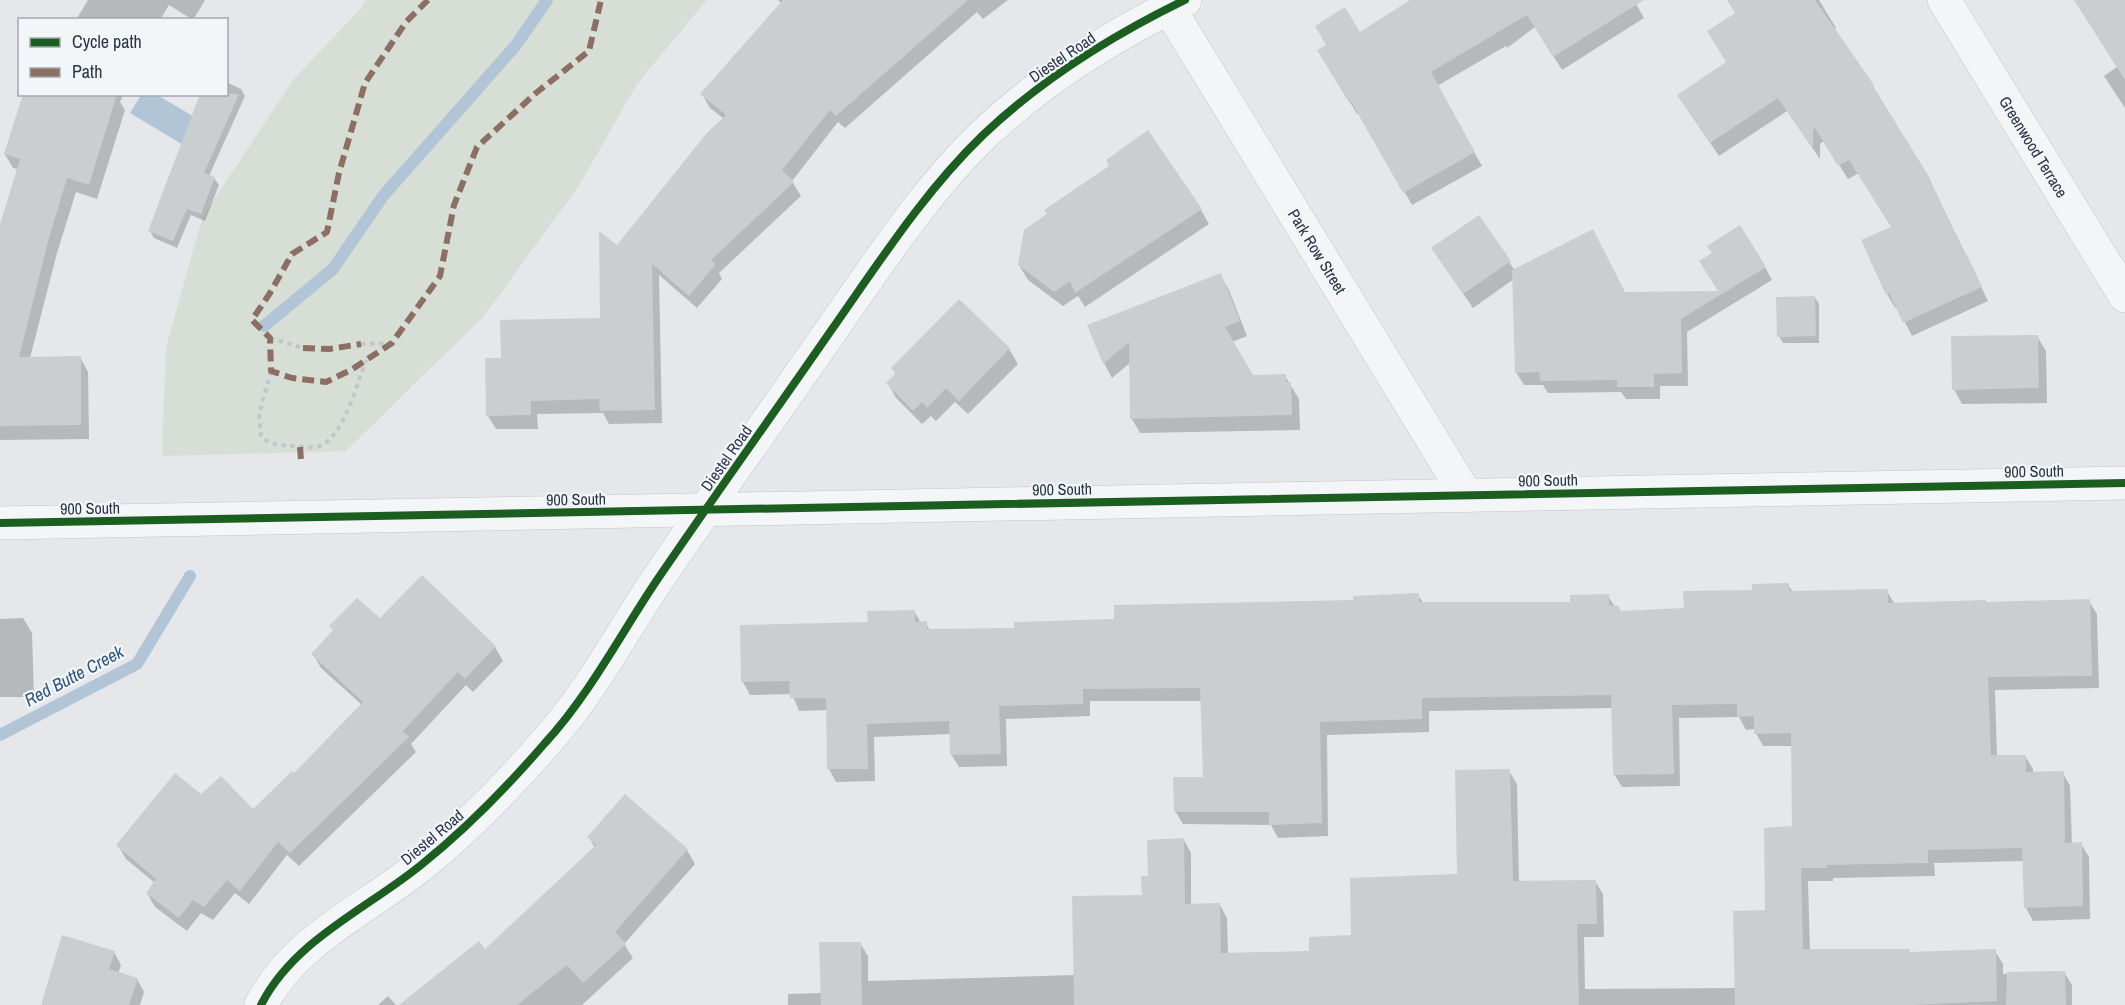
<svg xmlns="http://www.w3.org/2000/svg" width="2125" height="1005" viewBox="0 0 2125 1005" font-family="'Archivo Narrow',sans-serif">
<rect width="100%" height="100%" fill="#e5e7ea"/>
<path fill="#d6ded5" d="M 366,0 L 707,0 L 637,84 L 580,184 L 484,316 L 346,451 L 162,456 L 166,347 L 203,216 L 294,79 L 362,7 Z"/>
<path fill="#b1c5d7" d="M 141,95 L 157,95 L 215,129 L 200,155 L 130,113 Z"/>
<g fill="#0003">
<path d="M 88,0 L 205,0 L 193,20 L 169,5 L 160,20 L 76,20 Z"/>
<path d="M 778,0 L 1008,0 L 983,19 L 977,12 L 845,128 L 838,122 L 792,181 L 801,196 L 719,273 L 722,279 L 697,308 L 659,275 L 662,423 L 609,424 L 603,413 L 537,414 L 538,429 L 496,429 L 488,416 L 502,360 L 602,319 L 617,247 L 724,119 L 710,108 L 702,94 L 782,4 Z"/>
<path d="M 1416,0 L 1634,0 L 1644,18 L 1562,70 L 1535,27 L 1507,48 L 1506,46 L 1437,86 L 1482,166 L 1412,205 L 1359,112 L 1357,114 L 1319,51 L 1360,34 Z"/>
<path d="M 1752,0 L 1819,0 L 1836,28 L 1834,30 L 1935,191 L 1988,301 L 1912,336 L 1897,307 L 1895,308 L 1887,294 L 1893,227 L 1859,173 L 1848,179 L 1824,141 L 1820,144 L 1820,159 L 1787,111 L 1719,156 L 1687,109 L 1728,63 L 1737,14 Z"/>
<path d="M 2075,0 L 2125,0 L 2125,108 L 2104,76 L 2117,67 Z"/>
<path d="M 226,82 L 241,89 L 245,96 L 209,176 L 214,178 L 219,185 L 205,221 L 191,215 L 177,248 L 154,238 L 150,231 L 226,94 Z"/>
<path d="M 39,94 L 124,94 L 120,102 L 125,110 L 97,199 L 76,192 L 57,253 L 30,358 L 80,357 L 88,372 L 89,439 L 0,440 L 0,225 L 18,169 L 13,168 L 4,153 Z"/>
<path d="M 1201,210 L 1209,224 L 1085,307 L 1078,296 L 1063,306 L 1028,280 L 1019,265 Z"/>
<path d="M 1479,217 L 1515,271 L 1625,294 L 1720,292 L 1765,267 L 1772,280 L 1687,332 L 1688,386 L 1660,386 L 1660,399 L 1626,399 L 1621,392 L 1548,393 L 1543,385 L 1524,385 L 1516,372 L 1514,279 L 1473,308 L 1442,263 Z"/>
<path d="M 1220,275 L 1229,290 L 1247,336 L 1232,342 L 1252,377 L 1285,376 L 1299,399 L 1300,430 L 1140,433 L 1132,419 L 1131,362 L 1112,378 L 1104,363 L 1089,326 Z"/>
<path d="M 1815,297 L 1819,304 L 1819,343 L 1783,343 L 1779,336 Z"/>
<path d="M 959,301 L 1009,349 L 1018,364 L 968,414 L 955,402 L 936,421 L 931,416 L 922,424 L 896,398 L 888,383 L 896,374 L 893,369 Z"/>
<path d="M 2037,336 L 2046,351 L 2047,403 L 1962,404 L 1954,389 Z"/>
<path d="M 1788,585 L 1793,592 L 1887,591 L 1895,605 L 2089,601 L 2097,614 L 2099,688 L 1995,690 L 1997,757 L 2025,756 L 2033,769 L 2033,774 L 2063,773 L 2070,786 L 2072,844 L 2081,844 L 2089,857 L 2090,919 L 2033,921 L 2026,908 L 2024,861 L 1934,863 L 1935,876 L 1833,878 L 1833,881 L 1808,881 L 1810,951 L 1911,953 L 1995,951 L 2003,964 L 2003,974 L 2064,972 L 2072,985 L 2072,1005 L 788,1005 L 788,994 L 822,993 L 860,943 L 868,956 L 868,981 L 1075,975 L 1143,896 L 1149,878 L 1184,840 L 1191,853 L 1191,905 L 1220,905 L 1227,918 L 1228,954 L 1311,953 L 1353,937 L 1459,876 L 1509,771 L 1517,784 L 1519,883 L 1595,881 L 1603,894 L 1604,937 L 1584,937 L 1585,989 L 1736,988 L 1767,912 L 1794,828 L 1792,746 L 1763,746 L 1756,733 L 1756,729 L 1746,730 L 1739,717 L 1679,718 L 1680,786 L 1622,787 L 1614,774 L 1613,708 L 1429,711 L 1429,732 L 1327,735 L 1328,836 L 1278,838 L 1271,825 L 1183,824 L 1175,811 L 1205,778 L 1202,701 L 1090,701 L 1090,716 L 1006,719 L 1007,766 L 959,767 L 951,754 L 951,734 L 874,737 L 875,781 L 836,782 L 829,769 L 828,710 L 799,711 L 792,694 L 750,695 L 743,682 L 869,623 L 914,611 L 921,623 L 926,623 L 930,631 L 1016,629 L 1418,595 L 1424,604 L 1572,603 L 1608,596 L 1615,607 L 1618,607 L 1622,613 L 1685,610 Z"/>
<path d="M 23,618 L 32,633 L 34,697 L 0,697 L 0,619 Z"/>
<path d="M 380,620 L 495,647 L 503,661 L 473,692 L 466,685 L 411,744 L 416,752 L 299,866 L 287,855 L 249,904 L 235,893 L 213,920 L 201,913 L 187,931 L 155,907 L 147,893 L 155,883 L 126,859 L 118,845 L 201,796 L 253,812 L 294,775 L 362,705 L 321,668 L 313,654 Z"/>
<path d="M 589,837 L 687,850 L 695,864 L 624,944 L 633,958 L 582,1005 L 401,1005 L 485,951 L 595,848 Z"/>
<path d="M 114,952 L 121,965 L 118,974 L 137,979 L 144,992 L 140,1005 L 44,1005 Z"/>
<path d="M 388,996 L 396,1005 L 378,1005 Z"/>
</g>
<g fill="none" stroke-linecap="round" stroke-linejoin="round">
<g stroke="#b1c5d7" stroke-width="12">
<path d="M 264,326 L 333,269 L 383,196 L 516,45 L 547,0"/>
<path d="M 0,735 L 137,664 L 190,576"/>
</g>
</g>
<g fill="#cbced1">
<path d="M 783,0 L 968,0 L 836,116 L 830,110 L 782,170 L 794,182 L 711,260 L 716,264 L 689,296 L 652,264 L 655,410 L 600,411 L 599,399 L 531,401 L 531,415 L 486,416 L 485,358 L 501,358 L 500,320 L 600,318 L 599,231 L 617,245 L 706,134 L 726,115 L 700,94 Z"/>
<path d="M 1410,0 L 1644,0 L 1553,57 L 1527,15 L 1431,72 L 1475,152 L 1403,193 L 1350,100 L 1348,101 L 1317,50 L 1326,45 L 1315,26 L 1345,7 L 1360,32 Z"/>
<path d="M 1727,0 L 1815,0 L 1874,85 L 1873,86 L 1928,175 L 1965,255 L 1967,255 L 1982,287 L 1903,323 L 1889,293 L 1886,295 L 1861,240 L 1891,227 L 1849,160 L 1838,166 L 1815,128 L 1813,130 L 1813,149 L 1778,98 L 1710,143 L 1677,95 L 1726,62 L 1707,31 L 1735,13 Z"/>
<path d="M 2074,0 L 2125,0 L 2125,80 Z"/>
<path d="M 23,94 L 117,94 L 89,185 L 67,178 L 49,238 L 19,357 L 81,356 L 81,425 L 0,426 L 0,225 L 20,159 L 4,154 Z"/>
<path d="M 200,94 L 239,94 L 204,173 L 215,177 L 201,214 L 187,209 L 173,241 L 148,231 Z"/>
<path d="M 1148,130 L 1202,209 L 1075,293 L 1070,281 L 1054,292 L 1018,265 L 1024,230 L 1047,214 L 1044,210 L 1109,166 L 1106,160 Z"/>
<path d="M 1479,215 L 1511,261 L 1463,294 L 1431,248 Z"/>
<path d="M 1740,225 L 1766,267 L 1681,319 L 1682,373 L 1654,374 L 1654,387 L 1617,387 L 1617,380 L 1540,381 L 1539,372 L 1515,373 L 1512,270 L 1593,229 L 1625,292 L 1718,291 L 1699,261 L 1712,253 L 1707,246 Z"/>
<path d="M 1221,273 L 1240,321 L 1225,327 L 1253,375 L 1286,374 L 1286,382 L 1291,382 L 1292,415 L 1130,419 L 1129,342 L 1103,364 L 1087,325 Z"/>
<path d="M 1815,296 L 1816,336 L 1777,337 L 1776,297 Z"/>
<path d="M 959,299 L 1010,348 L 959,401 L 946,388 L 927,408 L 922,402 L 913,411 L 886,383 L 896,373 L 891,368 Z"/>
<path d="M 2038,335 L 2039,388 L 1952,390 L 1951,336 Z"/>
<path d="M 422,575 L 496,646 L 465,679 L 458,672 L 403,731 L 409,737 L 290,853 L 278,842 L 240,891 L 227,880 L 204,907 L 193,900 L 179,918 L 146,893 L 156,879 L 116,845 L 175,773 L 201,794 L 221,776 L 253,809 L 292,771 L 294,773 L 363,702 L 311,654 L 333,630 L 329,626 L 357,598 L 380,618 Z"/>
<path d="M 1789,583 L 1789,591 L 1888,589 L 1888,603 L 1986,600 L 1986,602 L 2090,599 L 2092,676 L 1988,677 L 1991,755 L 2026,755 L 2026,772 L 2064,771 L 2065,843 L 2082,842 L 2083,906 L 2024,908 L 2022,848 L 1928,850 L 1928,863 L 1826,865 L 1827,868 L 1801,868 L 1803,949 L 1910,949 L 1910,952 L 1996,949 L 1997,1001 L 1911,1005 L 1735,1005 L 1733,911 L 1765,910 L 1764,828 L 1792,826 L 1791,733 L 1754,734 L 1754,716 L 1737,717 L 1737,704 L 1672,705 L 1674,774 L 1613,775 L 1611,695 L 1422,698 L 1422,719 L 1320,722 L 1322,823 L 1269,825 L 1269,812 L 1174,812 L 1173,777 L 1203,777 L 1200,688 L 1083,689 L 1083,704 L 999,706 L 1001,754 L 950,755 L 949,721 L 867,724 L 868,769 L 827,769 L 826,698 L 790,698 L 789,681 L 741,682 L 740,625 L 868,622 L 867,611 L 915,610 L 915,622 L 927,621 L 927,629 L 1014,628 L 1014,622 L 1114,619 L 1114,605 L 1353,600 L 1353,596 L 1419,593 L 1419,602 L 1570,602 L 1570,595 L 1609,594 L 1609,605 L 1619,606 L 1620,611 L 1684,608 L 1683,591 L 1752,590 L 1752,584 Z"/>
<path d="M 1510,769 L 1513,881 L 1596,880 L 1597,924 L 1577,924 L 1579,1005 L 1074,1005 L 1072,896 L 1142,895 L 1141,876 L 1148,876 L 1147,840 L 1184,838 L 1185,904 L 1220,903 L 1221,953 L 1309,951 L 1309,937 L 1351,935 L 1350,878 L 1457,874 L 1455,770 Z"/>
<path d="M 625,794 L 688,849 L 615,932 L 626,944 L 583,983 L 567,965 L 517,1005 L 399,1005 L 479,941 L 485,949 L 596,845 L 587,837 Z"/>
<path d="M 62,935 L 115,951 L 109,969 L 138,978 L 129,1005 L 41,1005 Z"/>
<path d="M 819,942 L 861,942 L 862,1005 L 821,1005 Z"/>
<path d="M 2065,971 L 2066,1005 L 2006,1005 L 2007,972 Z"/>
</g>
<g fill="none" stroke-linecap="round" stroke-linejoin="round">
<defs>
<g id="street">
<path id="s1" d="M 1944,0 L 2125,296"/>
<path id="s2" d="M 1169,8 L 1466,495"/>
<path d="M 0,523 L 2125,483"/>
<path d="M 261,1005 C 294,940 367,909 421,865 C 467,828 507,787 545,743 C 589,695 619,637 655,583 C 712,499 772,416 830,332 C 878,264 923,193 983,135 C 1042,79 1113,35 1185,0"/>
</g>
</defs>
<use href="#street" stroke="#c3c5c8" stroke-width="34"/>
<g stroke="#c3c5cb" stroke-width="4" stroke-dasharray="4.5 4.5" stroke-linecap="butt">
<path d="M 270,338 L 303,348"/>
<path d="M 361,344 L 392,343"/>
<path d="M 271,371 L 259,414 L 261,437 C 273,446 281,445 296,446 C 302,447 314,448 320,446 C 343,437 358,382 366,360"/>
</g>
<use href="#street" stroke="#f4f5f7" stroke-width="33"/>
<g stroke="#8d6e63" stroke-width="6" stroke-dasharray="12 6" stroke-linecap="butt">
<path d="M 428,0 L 406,22 L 365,83 L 339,173 L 327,232 L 292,254 L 270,293 L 252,320 L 270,338 L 271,371 L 292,378 L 326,382 L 351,370 L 392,343 L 440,276 L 454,205 L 477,147 L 536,93 L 589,51 L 601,0"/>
<path d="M 303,348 L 329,349 L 361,344"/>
<path d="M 300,447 L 301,460"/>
</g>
<defs>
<g id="cycleway">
<path d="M 0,523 L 2125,483"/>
<path d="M 261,1005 C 294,940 367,909 421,865 C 467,828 507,787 545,743 C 589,695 619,637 655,583 C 712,499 772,416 830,332 C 878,264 923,193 983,135 C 1042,79 1113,35 1185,0"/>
</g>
</defs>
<use href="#cycleway" stroke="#f3f6f9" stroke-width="11"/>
<use href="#cycleway" stroke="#1b5e20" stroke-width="8"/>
</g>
<g text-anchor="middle" stroke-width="4.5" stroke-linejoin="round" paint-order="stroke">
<g font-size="16" fill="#293547" stroke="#f3f6f9">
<text transform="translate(1062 57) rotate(-34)" y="6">Diestel Road</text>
<text dy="6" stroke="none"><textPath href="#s1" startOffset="172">Greenwood Terrace</textPath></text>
<text dy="6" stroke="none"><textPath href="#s2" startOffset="285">Park Row Street</textPath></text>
<text transform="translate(726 458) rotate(-55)" y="6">Diestel Road</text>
<text transform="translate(2034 471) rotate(-1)" y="6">900 South</text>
<text transform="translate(1548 480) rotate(-1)" y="6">900 South</text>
<text transform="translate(1062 489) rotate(-1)" y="6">900 South</text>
<text transform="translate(576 499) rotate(-1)" y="6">900 South</text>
<text transform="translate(90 508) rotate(-1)" y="6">900 South</text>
<text transform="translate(432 837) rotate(-40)" y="6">Diestel Road</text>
</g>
<g font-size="18" font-style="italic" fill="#2e577f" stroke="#f3f6f9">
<text transform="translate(74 676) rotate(-28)" y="6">Red Butte Creek</text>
</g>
</g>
<rect x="18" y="18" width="210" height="78" fill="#f3f6f9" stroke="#a2a9b2" stroke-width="1.5"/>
<rect x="30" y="38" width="30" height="9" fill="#1b5e20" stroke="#a2a9b2" stroke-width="1.5"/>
<text x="72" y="48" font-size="18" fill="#293547">Cycle path</text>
<rect x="30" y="68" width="30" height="9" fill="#8d6e63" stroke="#a2a9b2" stroke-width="1.5"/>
<text x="72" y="78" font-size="18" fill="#293547">Path</text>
</svg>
